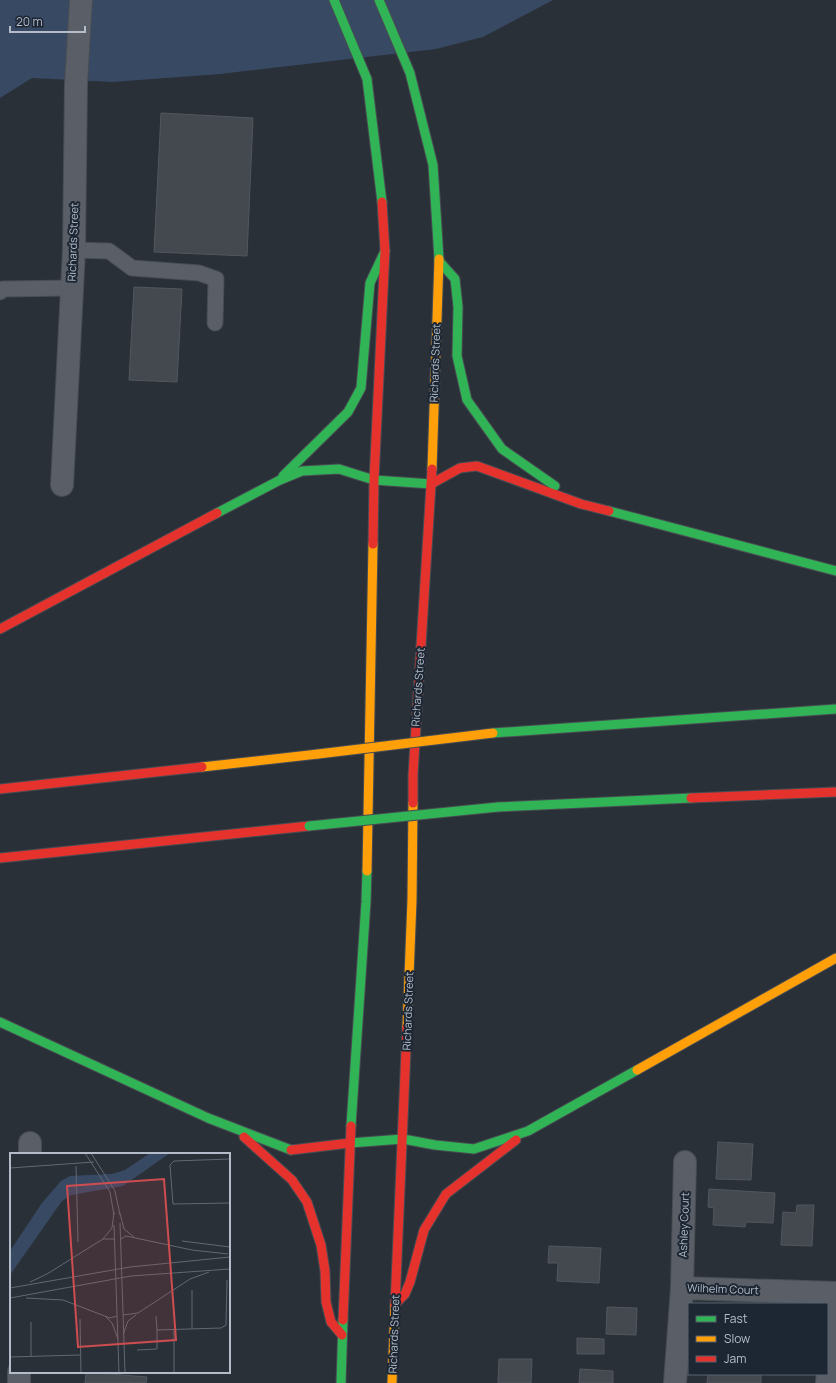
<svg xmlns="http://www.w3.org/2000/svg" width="836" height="1383" viewBox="0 0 836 1383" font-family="Manrope,sans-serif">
<rect width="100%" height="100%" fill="#2a3038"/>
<path fill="#384963" d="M 0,0 L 553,0 L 483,37 L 436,49 L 220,74 L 112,82 L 32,78 L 0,98 Z"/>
<g fill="#444950" stroke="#52575f">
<path d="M 161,113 L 253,118 L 247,256 L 154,252 Z"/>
<path d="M 134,287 L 182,289 L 177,382 L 129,380 Z"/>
<path d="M 718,1142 L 753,1144 L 751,1180 L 716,1179 Z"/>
<path d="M 709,1189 L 775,1193 L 773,1223 L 746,1222 L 745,1227 L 713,1225 L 714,1208 L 708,1207 Z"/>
<path d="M 797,1205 L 814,1205 L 812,1246 L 781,1245 L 783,1212 L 796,1213 Z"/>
<path d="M 549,1246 L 601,1248 L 599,1283 L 557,1281 L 558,1263 L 548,1263 Z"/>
<path d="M 607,1307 L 637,1308 L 636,1335 L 606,1334 Z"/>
<path d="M 577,1338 L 604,1339 L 604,1354 L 577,1354 Z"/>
<path d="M 499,1359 L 532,1359 L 531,1383 L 498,1383 Z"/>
<path d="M 580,1369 L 613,1371 L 613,1383 L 579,1383 Z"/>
<path d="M 86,1372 L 147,1377 L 146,1383 L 85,1383 Z"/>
<path d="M 708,1374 L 761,1374 L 761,1383 L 707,1383 Z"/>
</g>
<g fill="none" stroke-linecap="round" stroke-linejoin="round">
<defs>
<g id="lane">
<path d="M 74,250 L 109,251 L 132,268 L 199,273 L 216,279 L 215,323"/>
<path d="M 0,292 L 3,289 L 72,288"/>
</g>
<g id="street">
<path d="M 62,485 L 74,250 L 76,84 L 81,0"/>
<path d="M 30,1154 L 30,1143"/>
<path d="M 682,1288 L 685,1162"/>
<path d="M 19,1383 L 19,1372"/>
<path d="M 675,1383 L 682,1288 L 836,1293"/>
<path d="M 827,1383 L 833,1293"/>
</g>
<g id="fast">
<path d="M 334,0 L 367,79 L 382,202"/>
<path d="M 379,0 L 410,73 L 433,165 L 439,259"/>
<path d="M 439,261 L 455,279 L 458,307 L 457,356 L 467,400 L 502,449 L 555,486"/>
<path d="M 283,476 L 348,412 L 361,388 L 370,283 L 385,251"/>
<path d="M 374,480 L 431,484"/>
<path d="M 609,511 L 836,571"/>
<path d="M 217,513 L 280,480 L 302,471 L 339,469 L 374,480"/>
<path d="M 493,733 L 836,709"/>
<path d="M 498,807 L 691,798"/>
<path d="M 0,1022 L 208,1118 L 291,1150"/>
<path d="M 351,1126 L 366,902 L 367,871"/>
<path d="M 403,1139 L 435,1145 L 474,1149 L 528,1131 L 637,1070"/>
<path d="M 350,1143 L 403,1139"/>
<path d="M 341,1383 L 343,1320"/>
</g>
<g id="slow">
<path d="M 432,469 L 439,259"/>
<path d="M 202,767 L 318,754"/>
<path d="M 367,871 L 373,544"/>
<path d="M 407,1027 L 412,900 L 413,803"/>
<path d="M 637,1070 L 836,958"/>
<path d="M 392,1383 L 395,1305"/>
</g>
<g id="jam">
<path d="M 431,484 L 460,468 L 477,466 L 581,504 L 609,511"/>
<path d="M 373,544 L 374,480 L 385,251 L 382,202"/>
<path d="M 0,629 L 217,513"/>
<path d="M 0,789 L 202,767"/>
<path d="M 691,798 L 836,792"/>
<path d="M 413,803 L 413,775 L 432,469"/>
<path d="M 0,858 L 309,826"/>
<path d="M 244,1137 L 292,1180 L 307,1202 L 321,1245 L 325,1271 L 326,1302 L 331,1322 L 342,1335"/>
<path d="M 291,1150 L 350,1143"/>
<path d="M 396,1303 L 405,1294 L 410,1282 L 424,1230 L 446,1194 L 516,1140"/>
<path d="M 395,1305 L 407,1027"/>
<path d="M 343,1320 L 351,1126"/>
</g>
</defs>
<use href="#lane" stroke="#484c53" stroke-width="17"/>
<use href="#street" stroke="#484c53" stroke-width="24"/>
<use href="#fast" stroke="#484c53" stroke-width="11"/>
<use href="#slow" stroke="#484c53" stroke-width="11"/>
<use href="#jam" stroke="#484c53" stroke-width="11"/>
<use href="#lane" stroke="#5a5e66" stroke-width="15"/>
<use href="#street" stroke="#5a5e66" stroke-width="22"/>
<use href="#fast" stroke="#30b455" stroke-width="9"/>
<use href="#slow" stroke="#ff9f0a" stroke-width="9"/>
<use href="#jam" stroke="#e5322d" stroke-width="9"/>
<defs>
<path id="fast-bridge" d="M 309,826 L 498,807"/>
<path id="slow-bridge" d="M 318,754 L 493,733"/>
</defs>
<use href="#fast-bridge" stroke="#474c53" stroke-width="11" stroke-linecap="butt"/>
<use href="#slow-bridge" stroke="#474c53" stroke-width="11" stroke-linecap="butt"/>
<use href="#fast-bridge" stroke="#30b455" stroke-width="9"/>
<use href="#slow-bridge" stroke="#ff9f0a" stroke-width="9"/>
</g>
<g text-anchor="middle" stroke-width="4" stroke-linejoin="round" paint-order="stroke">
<g font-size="11" fill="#b4bcc9" stroke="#1d2633">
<text transform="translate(73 242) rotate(-88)" y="4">Richards Street</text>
<text transform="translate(435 363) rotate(-88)" y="4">Richards Street</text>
<text transform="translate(418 687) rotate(-86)" y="4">Richards Street</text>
<text transform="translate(408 1011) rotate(-88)" y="4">Richards Street</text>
<text transform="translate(684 1225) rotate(-88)" y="4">Ashley Court</text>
<text transform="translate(723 1289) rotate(2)" y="4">Wilhelm Court</text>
<text transform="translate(394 1334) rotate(-88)" y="4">Richards Street</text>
</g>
</g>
<g transform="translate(10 1153)">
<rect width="220" height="220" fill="#2a3038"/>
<path d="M 140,0 L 160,0 L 113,33 L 61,42 L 52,48 L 0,122 L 0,98 L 32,50 L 51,28 L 60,23 L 102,21 L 115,17 Z" fill="#384963"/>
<path fill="none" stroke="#616872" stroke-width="1" d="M 75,0 L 100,39 L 104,62M 81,0 L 105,38 L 110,62M 220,6 L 164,8 L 160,12 L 163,51 L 220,50M 66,13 L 68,89M 0,15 L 84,9M 110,60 L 114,76 L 124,84M 110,70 L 115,220M 104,72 L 109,220M 93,86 L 102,75 L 104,59M 111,86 L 116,83 L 182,97 L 218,101M 172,88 L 220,94M 20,129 L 37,121 L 93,86 L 104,86M 0,135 L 120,114 L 220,104M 0,145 L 121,123 L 220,116M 16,145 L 53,147 L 100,165 L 107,163M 113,162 L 128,160 L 180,126 L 199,119M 95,163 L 102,170 L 108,186M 146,163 L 147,177M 70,166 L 71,220M 21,169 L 21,203M 182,176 L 182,137M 164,177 L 164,220M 113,182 L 118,168 L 126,162M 127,197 L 147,196 L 147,177 L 211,175 L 216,172 L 217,127M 0,204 L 70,202"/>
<path fill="#ce4d50" fill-opacity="0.15" stroke="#ce4d50" stroke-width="2" d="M 154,26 L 166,187 L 68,194 L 57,33 Z"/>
<rect width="220" height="220" fill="none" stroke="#b4bcc9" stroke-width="2"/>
</g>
<rect x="688" y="1303" width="140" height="72" fill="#1d2633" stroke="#59626f"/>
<rect x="696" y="1316" width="20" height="6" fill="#30b455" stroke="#59626f"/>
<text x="724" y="1323" font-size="12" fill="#b4bcc9">Fast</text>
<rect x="696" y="1336" width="20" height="6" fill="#ff9f0a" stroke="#59626f"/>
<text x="724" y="1343" font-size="12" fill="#b4bcc9">Slow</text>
<rect x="696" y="1356" width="20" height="6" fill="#e5322d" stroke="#59626f"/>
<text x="724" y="1363" font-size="12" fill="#b4bcc9">Jam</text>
<path d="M10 26v6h75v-6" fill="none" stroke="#b4bcc9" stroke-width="2"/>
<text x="16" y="26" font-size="12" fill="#b4bcc9" stroke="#1d2633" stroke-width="3" paint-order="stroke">20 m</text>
</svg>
